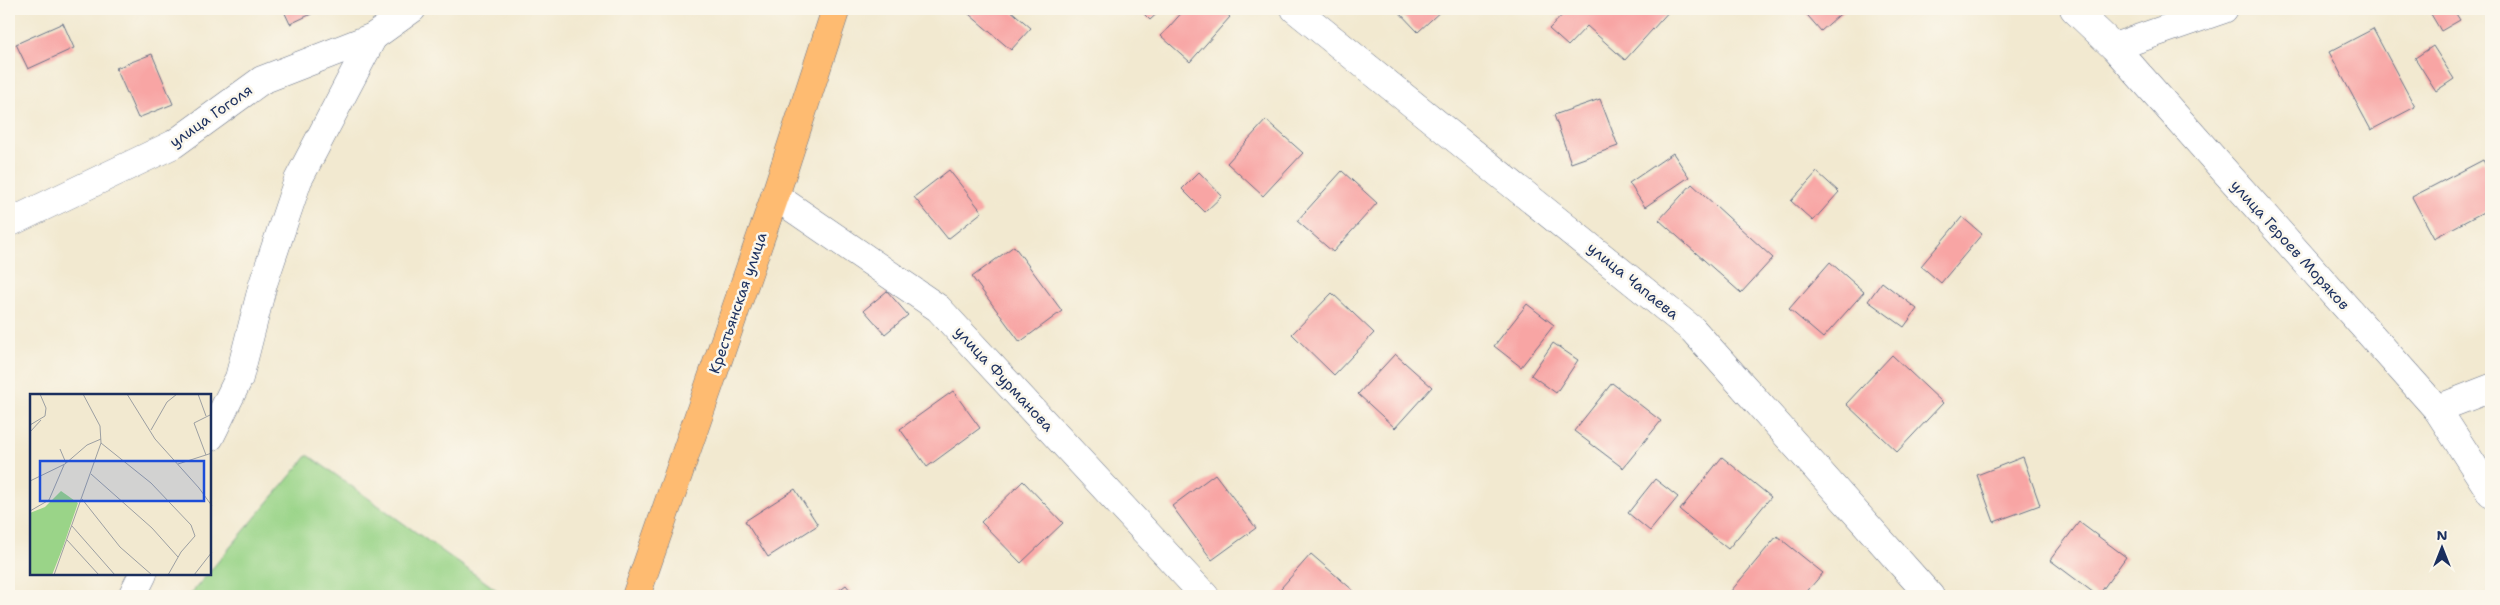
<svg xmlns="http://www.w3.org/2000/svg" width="2500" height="605" viewBox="0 0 2500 605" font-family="'Shantell Sans',sans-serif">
<rect width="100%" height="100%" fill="#fbf7ec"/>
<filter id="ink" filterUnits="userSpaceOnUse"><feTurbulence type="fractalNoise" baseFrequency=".02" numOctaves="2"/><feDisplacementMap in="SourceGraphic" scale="10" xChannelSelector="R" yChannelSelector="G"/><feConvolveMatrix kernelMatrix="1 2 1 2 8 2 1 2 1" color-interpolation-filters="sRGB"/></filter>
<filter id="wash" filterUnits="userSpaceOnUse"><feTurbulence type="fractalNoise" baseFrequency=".0096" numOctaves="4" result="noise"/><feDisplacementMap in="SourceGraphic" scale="20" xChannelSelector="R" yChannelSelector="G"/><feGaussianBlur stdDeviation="1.12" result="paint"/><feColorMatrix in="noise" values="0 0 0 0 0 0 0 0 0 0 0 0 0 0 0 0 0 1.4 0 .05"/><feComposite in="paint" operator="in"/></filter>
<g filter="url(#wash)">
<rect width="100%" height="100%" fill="#f2e9d0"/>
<path fill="#9ad488" stroke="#5a8273" d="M 308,455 L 505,596 L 189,596 Z"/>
<g id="blocks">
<g fill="#f8a5a4">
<path d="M 283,9 L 322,9 L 290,24 Z"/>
<path d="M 963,9 L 1009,9 L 1031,28 L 1011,50 Z"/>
<path d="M 1139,9 L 1162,9 L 1150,20 Z"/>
<path d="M 1185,9 L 1221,9 L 1230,17 L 1190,62 L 1161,36 Z"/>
<path d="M 1396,9 L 1443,9 L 1418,32 Z"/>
<path d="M 1568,9 L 1671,9 L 1625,60 L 1587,26 L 1568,46 L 1549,29 Z"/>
<path d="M 1802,9 L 1846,9 L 1821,31 Z"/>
<path d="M 2428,9 L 2453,9 L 2460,20 L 2441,31 Z"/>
<path d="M 63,23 L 74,48 L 28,69 L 16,44 Z"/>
<path d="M 2373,29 L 2415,107 L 2371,130 L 2329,52 Z"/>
<path d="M 2433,46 L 2454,79 L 2436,91 L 2415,58 Z"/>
<path d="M 152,54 L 173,104 L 138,118 L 116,68 Z"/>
<path d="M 1600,99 L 1618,146 L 1571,163 L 1554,115 Z"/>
<path d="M 1266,120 L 1303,153 L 1263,196 L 1227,163 Z"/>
<path d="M 1673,153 L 1689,177 L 1645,207 L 1629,183 Z"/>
<path d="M 2483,160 L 2491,175 L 2491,208 L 2434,238 L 2412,197 Z"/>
<path d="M 949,170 L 982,212 L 948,239 L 914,197 Z"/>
<path d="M 1342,171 L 1377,203 L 1333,252 L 1297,221 Z"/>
<path d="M 1199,172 L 1222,196 L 1205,212 L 1182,189 Z"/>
<path d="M 1817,172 L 1839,192 L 1813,221 L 1791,201 Z"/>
<path d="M 1692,184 L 1773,258 L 1741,293 L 1659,220 Z"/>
<path d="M 1962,217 L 1982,234 L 1941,283 L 1921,266 Z"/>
<path d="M 1014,246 L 1062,311 L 1020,342 L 972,277 Z"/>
<path d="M 1830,262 L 1864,292 L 1823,338 L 1789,309 Z"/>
<path d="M 1882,282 L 1917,309 L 1904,327 L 1868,301 Z"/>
<path d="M 887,291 L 908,315 L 885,334 L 864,310 Z"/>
<path d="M 1332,293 L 1374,333 L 1334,375 L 1292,334 Z"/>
<path d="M 1527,304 L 1554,325 L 1521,367 L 1494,346 Z"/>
<path d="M 1553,343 L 1578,360 L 1556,393 L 1531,375 Z"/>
<path d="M 1395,354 L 1432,387 L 1395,428 L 1358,394 Z"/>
<path d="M 1892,355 L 1943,403 L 1897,452 L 1846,404 Z"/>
<path d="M 1612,383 L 1661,421 L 1623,468 L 1574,431 Z"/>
<path d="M 953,391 L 980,428 L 927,467 L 900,429 Z"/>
<path d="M 1722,457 L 1771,497 L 1728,549 L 1680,510 Z"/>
<path d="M 2023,457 L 2040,505 L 1994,522 L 1977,475 Z"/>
<path d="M 1215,474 L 1256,528 L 1212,560 L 1172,506 Z"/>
<path d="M 1655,479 L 1678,497 L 1650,531 L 1628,513 Z"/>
<path d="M 1023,481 L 1063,523 L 1021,563 L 981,522 Z"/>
<path d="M 795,489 L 818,525 L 768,557 L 745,521 Z"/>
<path d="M 2079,522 L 2126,557 L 2098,596 L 2050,560 Z"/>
<path d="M 1777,536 L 1823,573 L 1803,596 L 1738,596 L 1731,591 Z"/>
<path d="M 1311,554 L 1355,592 L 1352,596 L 1274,596 Z"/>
<path d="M 846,585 L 855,596 L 831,596 Z"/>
</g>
</g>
</g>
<g filter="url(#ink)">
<use href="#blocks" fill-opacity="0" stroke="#667086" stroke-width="1"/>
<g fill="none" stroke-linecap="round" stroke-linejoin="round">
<defs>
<g id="minor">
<path d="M 1295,9 L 1693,330 L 1930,596"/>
<path d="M 2074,9 L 2114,47 L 2437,409 L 2491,493"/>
<path d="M 2114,47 L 2224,9"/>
<path d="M 775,196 L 938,308 L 1205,596"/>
<path d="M 9,223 L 174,144 L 262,80 L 373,37 L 412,9"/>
<path d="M 2437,409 L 2491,388"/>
<path d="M 210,437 L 239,378 L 263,284 L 298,180 L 373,37"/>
<path d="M 132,596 L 143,574"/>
</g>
<path id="major" d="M 636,596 L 775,196 L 836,9"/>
</defs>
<use href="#minor" stroke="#667086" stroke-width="29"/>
<use href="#major" stroke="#667086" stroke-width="29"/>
<use href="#minor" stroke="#fff" stroke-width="28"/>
<use href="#major" stroke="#febb71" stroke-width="28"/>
</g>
</g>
<g text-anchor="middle" stroke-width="5" stroke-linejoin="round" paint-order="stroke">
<g font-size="15" fill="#1b2f5e" stroke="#fbf7ec">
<text transform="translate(211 116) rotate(-35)" y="5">улица Гоголя</text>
<text transform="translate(2290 245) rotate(48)" y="5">улица Героев Моряков</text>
<text transform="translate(1633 281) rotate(39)" y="5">улица Чапаева</text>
<text transform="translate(738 303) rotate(-71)" y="5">Крестьянская улица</text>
<text transform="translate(1004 379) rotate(47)" y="5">улица Фурманова</text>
</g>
</g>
<g transform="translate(30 394)">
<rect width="181" height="181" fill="#f2e9d0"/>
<path d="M 31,97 L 48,109 L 33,153 L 22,181 L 0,181 L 0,119 L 15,113 Z" fill="#9ad488"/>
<path fill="none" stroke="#9c9fa2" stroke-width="1" d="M 97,0 L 125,45 L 169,94 L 182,112M 168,0 L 176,22M 0,31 L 15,22 L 16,14 L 10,0M 121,36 L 137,8 L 147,0M 0,38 L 11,26M 71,49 L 121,89 L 161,131 L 165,142 L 151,158 L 138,181M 30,55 L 36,69M 176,61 L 164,29 L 182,20M 148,70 L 182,59M 61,80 L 122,134 L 148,163M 0,87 L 35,70 L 57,51 L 71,45M 52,105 L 90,153 L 122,181M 0,117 L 19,106 L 34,71M 42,132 L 85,181M 37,146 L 69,181M 24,181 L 71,49 L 70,32 L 53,0M 164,181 L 182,158"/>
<path fill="#1d4ed8" fill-opacity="0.15" stroke="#1d4ed8" stroke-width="2.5" d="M 10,67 L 174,67 L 174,107 L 10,107 Z"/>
<rect width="181" height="181" fill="none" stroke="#1b2f5e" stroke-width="2.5"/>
</g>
<rect width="2500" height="605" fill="none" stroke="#fbf7ec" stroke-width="30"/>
<g transform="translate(2442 548)" stroke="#fbf7ec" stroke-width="4" paint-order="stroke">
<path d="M0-4L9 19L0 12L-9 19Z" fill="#1b2f5e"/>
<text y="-8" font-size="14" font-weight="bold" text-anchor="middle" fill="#1b2f5e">N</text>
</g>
</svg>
